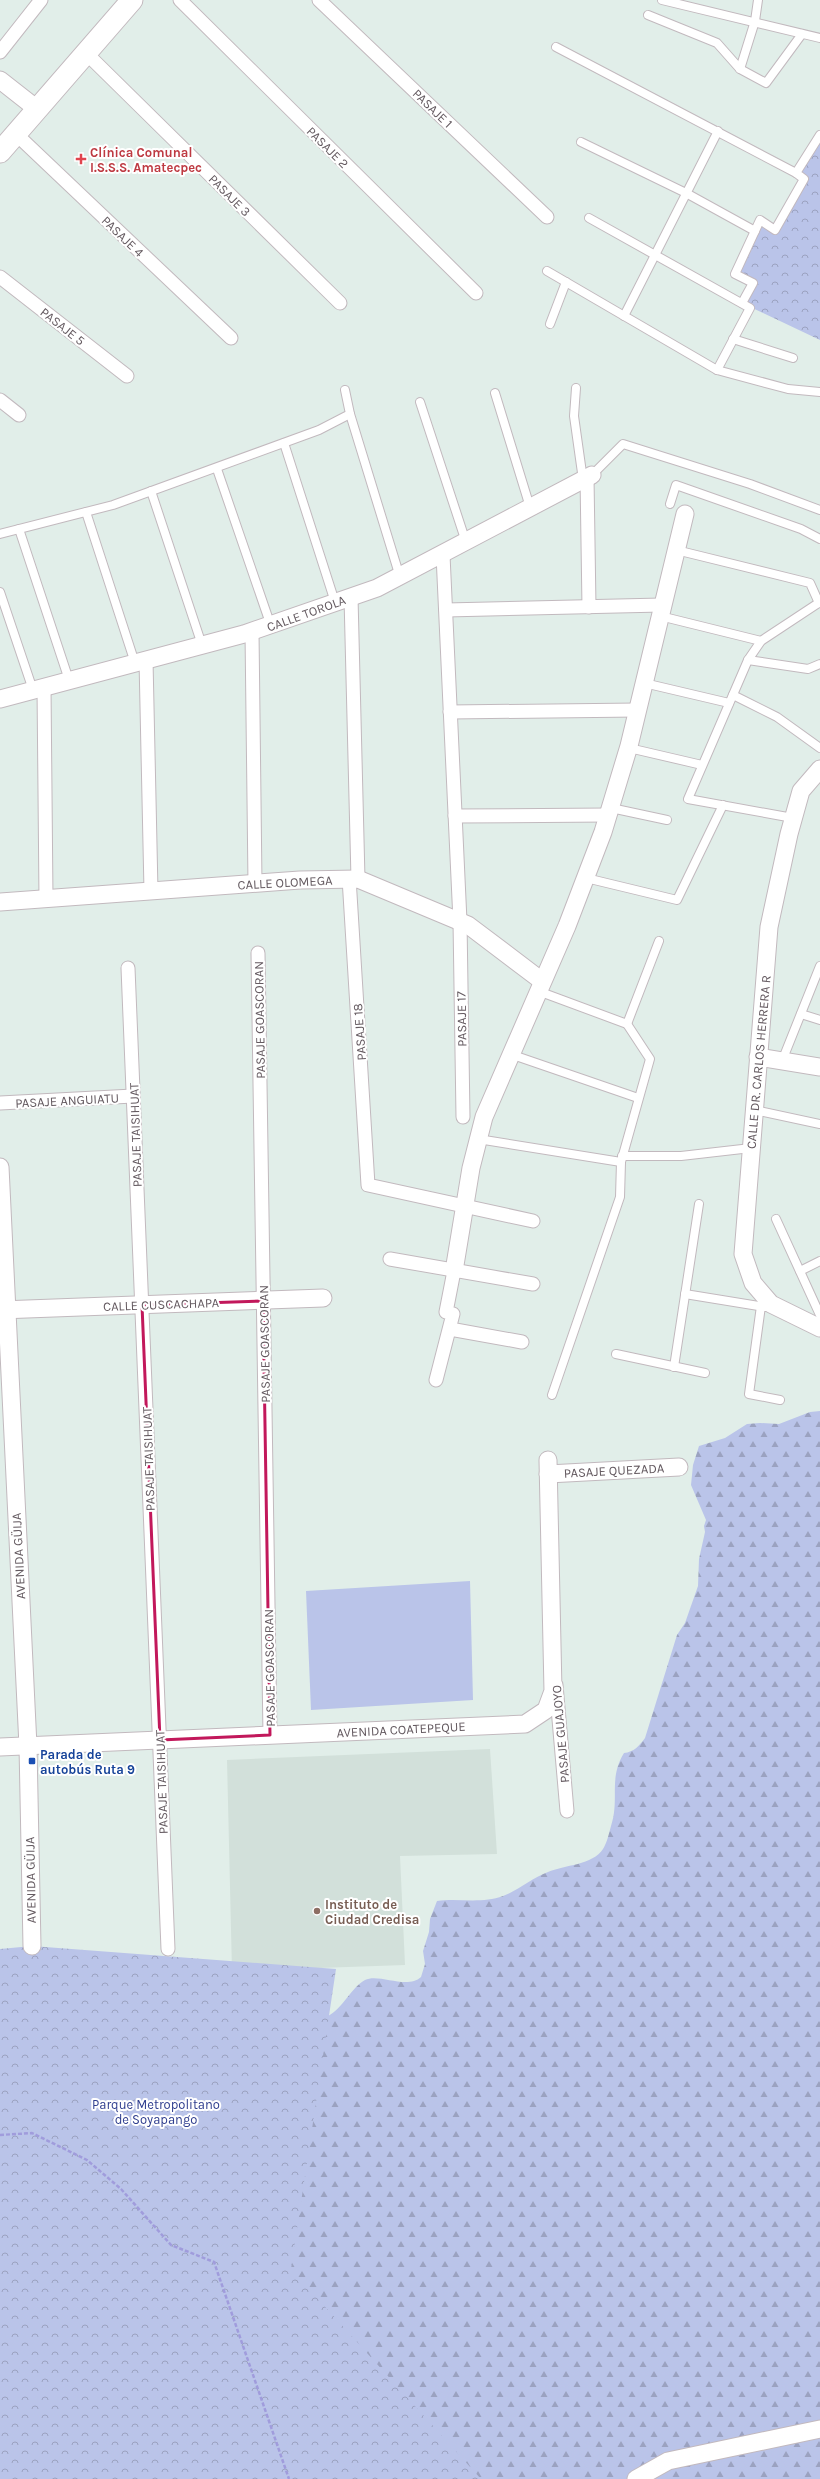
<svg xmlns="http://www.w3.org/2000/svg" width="820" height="2479" viewBox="0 0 820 2479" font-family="Karla,sans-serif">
<defs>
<pattern id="forest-firs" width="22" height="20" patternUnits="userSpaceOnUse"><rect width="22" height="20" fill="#bac4e9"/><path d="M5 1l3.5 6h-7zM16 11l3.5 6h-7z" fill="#9ba2c0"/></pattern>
<pattern id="park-crowns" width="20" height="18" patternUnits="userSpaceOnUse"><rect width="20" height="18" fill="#bac4e9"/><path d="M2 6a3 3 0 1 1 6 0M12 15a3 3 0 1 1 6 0" fill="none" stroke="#9ba2c0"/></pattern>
</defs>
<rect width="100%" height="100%" fill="#e1eee9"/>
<path fill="#d2e0da" d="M 490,1749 L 497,1854 L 400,1856 L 405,1965 L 232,1971 L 227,1760 Z"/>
<path fill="url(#forest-firs)" d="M 820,1411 L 820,2479 L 31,2479 L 328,2016 C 342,2009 352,1987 365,1980 C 379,1973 407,1990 421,1977 L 425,1964 L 423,1951 L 429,1932 L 430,1919 L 437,1901 C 458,1898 482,1904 503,1896 C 519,1890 532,1878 548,1872 C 564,1865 593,1865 603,1849 C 607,1843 609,1833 611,1826 C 620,1799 608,1779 624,1753 C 634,1752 639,1746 645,1738 L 677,1635 L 685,1623 L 698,1586 L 699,1559 L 705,1532 L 704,1526 L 706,1520 L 691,1485 L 693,1465 L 699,1446 L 725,1438 L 747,1424 L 760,1423 L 779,1424 L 810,1412 Z"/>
<g fill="url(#park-crowns)">
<path d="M 820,135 L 820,340 L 742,303 L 753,283 L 735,274 L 760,220 L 775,229 L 804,179 L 797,171 Z"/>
<path d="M 32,1946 L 336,1969 L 291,2269 L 481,2479 L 0,2479 L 0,1949 Z"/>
</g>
<path fill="#bac4e9" d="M 470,1581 L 473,1700 L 311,1710 L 306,1591 Z"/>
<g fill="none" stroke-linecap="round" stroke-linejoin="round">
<defs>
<g id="service">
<path d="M 662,0 L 820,38"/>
<path d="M 648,15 L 717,43 L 740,69 L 766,83 L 802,34"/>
<path d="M 556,47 L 796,173"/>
<path d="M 740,69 L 755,21 L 758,0"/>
<path d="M 581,142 L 686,193 L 755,231"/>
<path d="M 589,218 L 750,308 L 717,370"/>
<path d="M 547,271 L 717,370 L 788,389 L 820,392"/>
<path d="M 742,303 L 753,283 L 735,274 L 760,220 L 775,230 L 804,179 L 796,173 L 820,135"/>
<path d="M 624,316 L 718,131"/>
<path d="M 550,324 L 566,282"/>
<path d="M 733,339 L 793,358"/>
<path d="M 576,388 L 574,416 L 583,480"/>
<path d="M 495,393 L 530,507"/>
<path d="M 420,402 L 466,542"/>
<path d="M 350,414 L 400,577"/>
<path d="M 284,443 L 335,602"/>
<path d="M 217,469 L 271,626"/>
<path d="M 592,475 L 623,444 L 750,484 L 820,510"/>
<path d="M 151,491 L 202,645"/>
<path d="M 670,504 L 676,485 L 801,529 L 820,539"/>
<path d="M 86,512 L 135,663"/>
<path d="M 19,529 L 69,680"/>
<path d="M 0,534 L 113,505 L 319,430 L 350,414 L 345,390"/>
<path d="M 676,550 L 810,583 L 819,603"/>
<path d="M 0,592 L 33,690"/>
<path d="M 660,616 L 761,641"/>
<path d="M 748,660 L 808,669 L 820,664"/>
<path d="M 644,683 L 729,703"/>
<path d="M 733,695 L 777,717 L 820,748"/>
<path d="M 629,748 L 702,765"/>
<path d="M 611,808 L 667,820"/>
<path d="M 793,818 L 688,799 L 748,660 L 761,641 L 820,602"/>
<path d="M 586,878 L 677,900 L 723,805"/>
<path d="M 538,991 L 627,1024 L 659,941"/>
<path d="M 801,1014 L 820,1020"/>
<path d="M 510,1054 L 638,1098"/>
<path d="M 782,1061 L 820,966"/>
<path d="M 754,1110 L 820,1124"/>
<path d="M 478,1139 L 621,1162"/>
<path d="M 622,1156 L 681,1156 L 751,1148"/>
<path d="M 776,1219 L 820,1315"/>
<path d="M 800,1271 L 820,1261"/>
<path d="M 685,1294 L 765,1307"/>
<path d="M 761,1306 L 749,1394 L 780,1400"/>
<path d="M 616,1354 L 705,1373"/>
<path d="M 674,1367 L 699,1204"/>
<path d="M 552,1395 L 620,1197 L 621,1162 L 650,1059 L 627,1024"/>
</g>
<g id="pedestrian">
<path d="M 180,0 L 476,293"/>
<path d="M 319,0 L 547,217"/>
<path d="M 0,52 L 41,0"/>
<path d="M 86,53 L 340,303"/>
<path d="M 16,134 L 231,338"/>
<path d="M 0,277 L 127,376"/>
<path d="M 0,400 L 19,415"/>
<path d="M 587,477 L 589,607"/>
<path d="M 443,555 L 460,921 L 463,1117"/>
<path d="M 351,597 L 358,879"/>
<path d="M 446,610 L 662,605"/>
<path d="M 252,632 L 255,883"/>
<path d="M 146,660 L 151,891"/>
<path d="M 44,687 L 46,898"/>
<path d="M 450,712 L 638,710"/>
<path d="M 455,816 L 609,815"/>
<path d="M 349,878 L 368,1185 L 533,1221"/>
<path d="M 258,953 L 270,1735"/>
<path d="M 128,968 L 168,1949"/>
<path d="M 0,1103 L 133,1096"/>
<path d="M 390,1259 L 533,1284"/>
<path d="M 450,1329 L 522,1342"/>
<path d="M 436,1380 L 453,1314 L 446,1312 L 454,1271"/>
<path d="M 556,1685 L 567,1811"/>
</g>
<g id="minor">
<path d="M 0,80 L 37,109"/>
<path d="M 0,699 L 244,634 L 377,588 L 592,475"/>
<path d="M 820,769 L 801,791 L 789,834 L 769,927 L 743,1254 L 753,1283 L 771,1304 L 820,1328"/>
<path d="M 0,902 L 300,880 L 358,879 L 468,925 L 542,981"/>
<path d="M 758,1057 L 820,1067"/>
<path d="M 0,1167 L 28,1746 L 32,1946"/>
<path d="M 454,1271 L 471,1168 L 484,1117 L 567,926 L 603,832 L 629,746 L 685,514"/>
<path d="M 0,1310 L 323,1298"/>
<path d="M 548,1474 L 679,1467"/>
<path d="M 0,1747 L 525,1724 L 546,1710 L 553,1691 L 548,1460"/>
<path d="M 636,2479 L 668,2461 L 820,2429"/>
</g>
<path id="tertiary" d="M 0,152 L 132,0"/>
</defs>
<use href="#service" stroke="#c2b9be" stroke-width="10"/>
<use href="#pedestrian" stroke="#c2b9be" stroke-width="15"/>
<use href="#minor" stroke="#c2b9be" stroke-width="19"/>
<use href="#tertiary" stroke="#c2b9be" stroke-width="23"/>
<path stroke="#a09cdc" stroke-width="2.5" stroke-dasharray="4 2" stroke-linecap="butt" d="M 0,2135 L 32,2133 L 87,2160 L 121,2189 L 171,2245 L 214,2262 L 289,2479"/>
<use href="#service" stroke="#fff" stroke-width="8"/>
<use href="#pedestrian" stroke="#fff" stroke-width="13"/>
<use href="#minor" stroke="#fff" stroke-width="17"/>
<use href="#tertiary" stroke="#fff" stroke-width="21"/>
</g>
<path fill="none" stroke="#c2185b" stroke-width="3" stroke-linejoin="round" d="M 263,1301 L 270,1735 L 160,1740 L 142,1305 Z"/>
<path fill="#e0444e" stroke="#fff" stroke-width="1.5" d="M79 153h4v4h4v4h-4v4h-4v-4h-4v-4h4z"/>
<rect fill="#1a4fb4" stroke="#fff" stroke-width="1.5" x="28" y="1757" width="8" height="8" rx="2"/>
<circle fill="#8d6e63" stroke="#fff" stroke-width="1.5" cx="317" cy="1911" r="4"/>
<g text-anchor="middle" stroke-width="4" stroke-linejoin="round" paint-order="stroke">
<g font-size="13" fill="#645a60" stroke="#fff">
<text transform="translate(433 108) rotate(44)" y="5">PASAJE 1</text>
<text transform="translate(328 147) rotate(45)" y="5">PASAJE 2</text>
<text transform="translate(230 195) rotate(45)" y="5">PASAJE 3</text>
<text transform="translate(123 236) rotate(44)" y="5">PASAJE 4</text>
<text transform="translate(63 326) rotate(38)" y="5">PASAJE 5</text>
<text transform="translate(306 613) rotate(-20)" y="5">CALLE TOROLA</text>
<text transform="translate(285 882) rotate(-3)" y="5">CALLE OLOMEGA</text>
<text transform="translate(461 1019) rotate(-91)" y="5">PASAJE 17</text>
<text transform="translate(259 1020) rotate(-91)" y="5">PASAJE GOASCORAN</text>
<text transform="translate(359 1032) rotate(-94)" y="5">PASAJE 18</text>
<text transform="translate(758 1062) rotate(-85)" y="5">CALLE DR. CARLOS HERRERA R</text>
<text transform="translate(67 1100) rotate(-3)" y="5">PASAJE ANGUIATU</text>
<text transform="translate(135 1135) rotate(-92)" y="5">PASAJE TAISIHUAT</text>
<text transform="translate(161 1304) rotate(-2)" y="5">CALLE CUSCACHAPA</text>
<text transform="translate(264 1344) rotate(-91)" y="5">PASAJE GOASCORAN</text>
<text transform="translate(148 1459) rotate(-92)" y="5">PASAJE TAISIHUAT</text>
<text transform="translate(614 1470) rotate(-3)" y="5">PASAJE QUEZADA</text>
<text transform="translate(18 1556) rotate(-93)" y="5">AVENIDA GÜIJA</text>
<text transform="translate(269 1668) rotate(-91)" y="5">PASAJE GOASCORAN</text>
<text transform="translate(401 1729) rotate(-3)" y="5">AVENIDA COATEPEQUE</text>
<text transform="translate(560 1734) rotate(-95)" y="5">PASAJE GUAJOYO</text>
<text transform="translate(161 1782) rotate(-92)" y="5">PASAJE TAISIHUAT</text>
<text transform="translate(30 1880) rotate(-91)" y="5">AVENIDA GÜIJA</text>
</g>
<g font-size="13" font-weight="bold" fill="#be3a42" stroke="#fff" text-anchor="start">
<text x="90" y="157">Clínica Comunal<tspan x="90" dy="15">I.S.S.S. Amatecpec</tspan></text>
</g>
<g font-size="13" font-weight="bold" fill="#164399" stroke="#fff" text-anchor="start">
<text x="40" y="1759">Parada de<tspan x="40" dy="15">autobús Ruta 9</tspan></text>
</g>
<g font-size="13" font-weight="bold" fill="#785e54" stroke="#fff" text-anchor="start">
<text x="325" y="1909">Instituto de<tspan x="325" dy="15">Ciudad Credisa</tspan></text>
</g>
<g font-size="13" fill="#2e3d8e" stroke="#fff">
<text x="156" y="2109">Parque Metropolitano<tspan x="156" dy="15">de Soyapango</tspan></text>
</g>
</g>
</svg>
